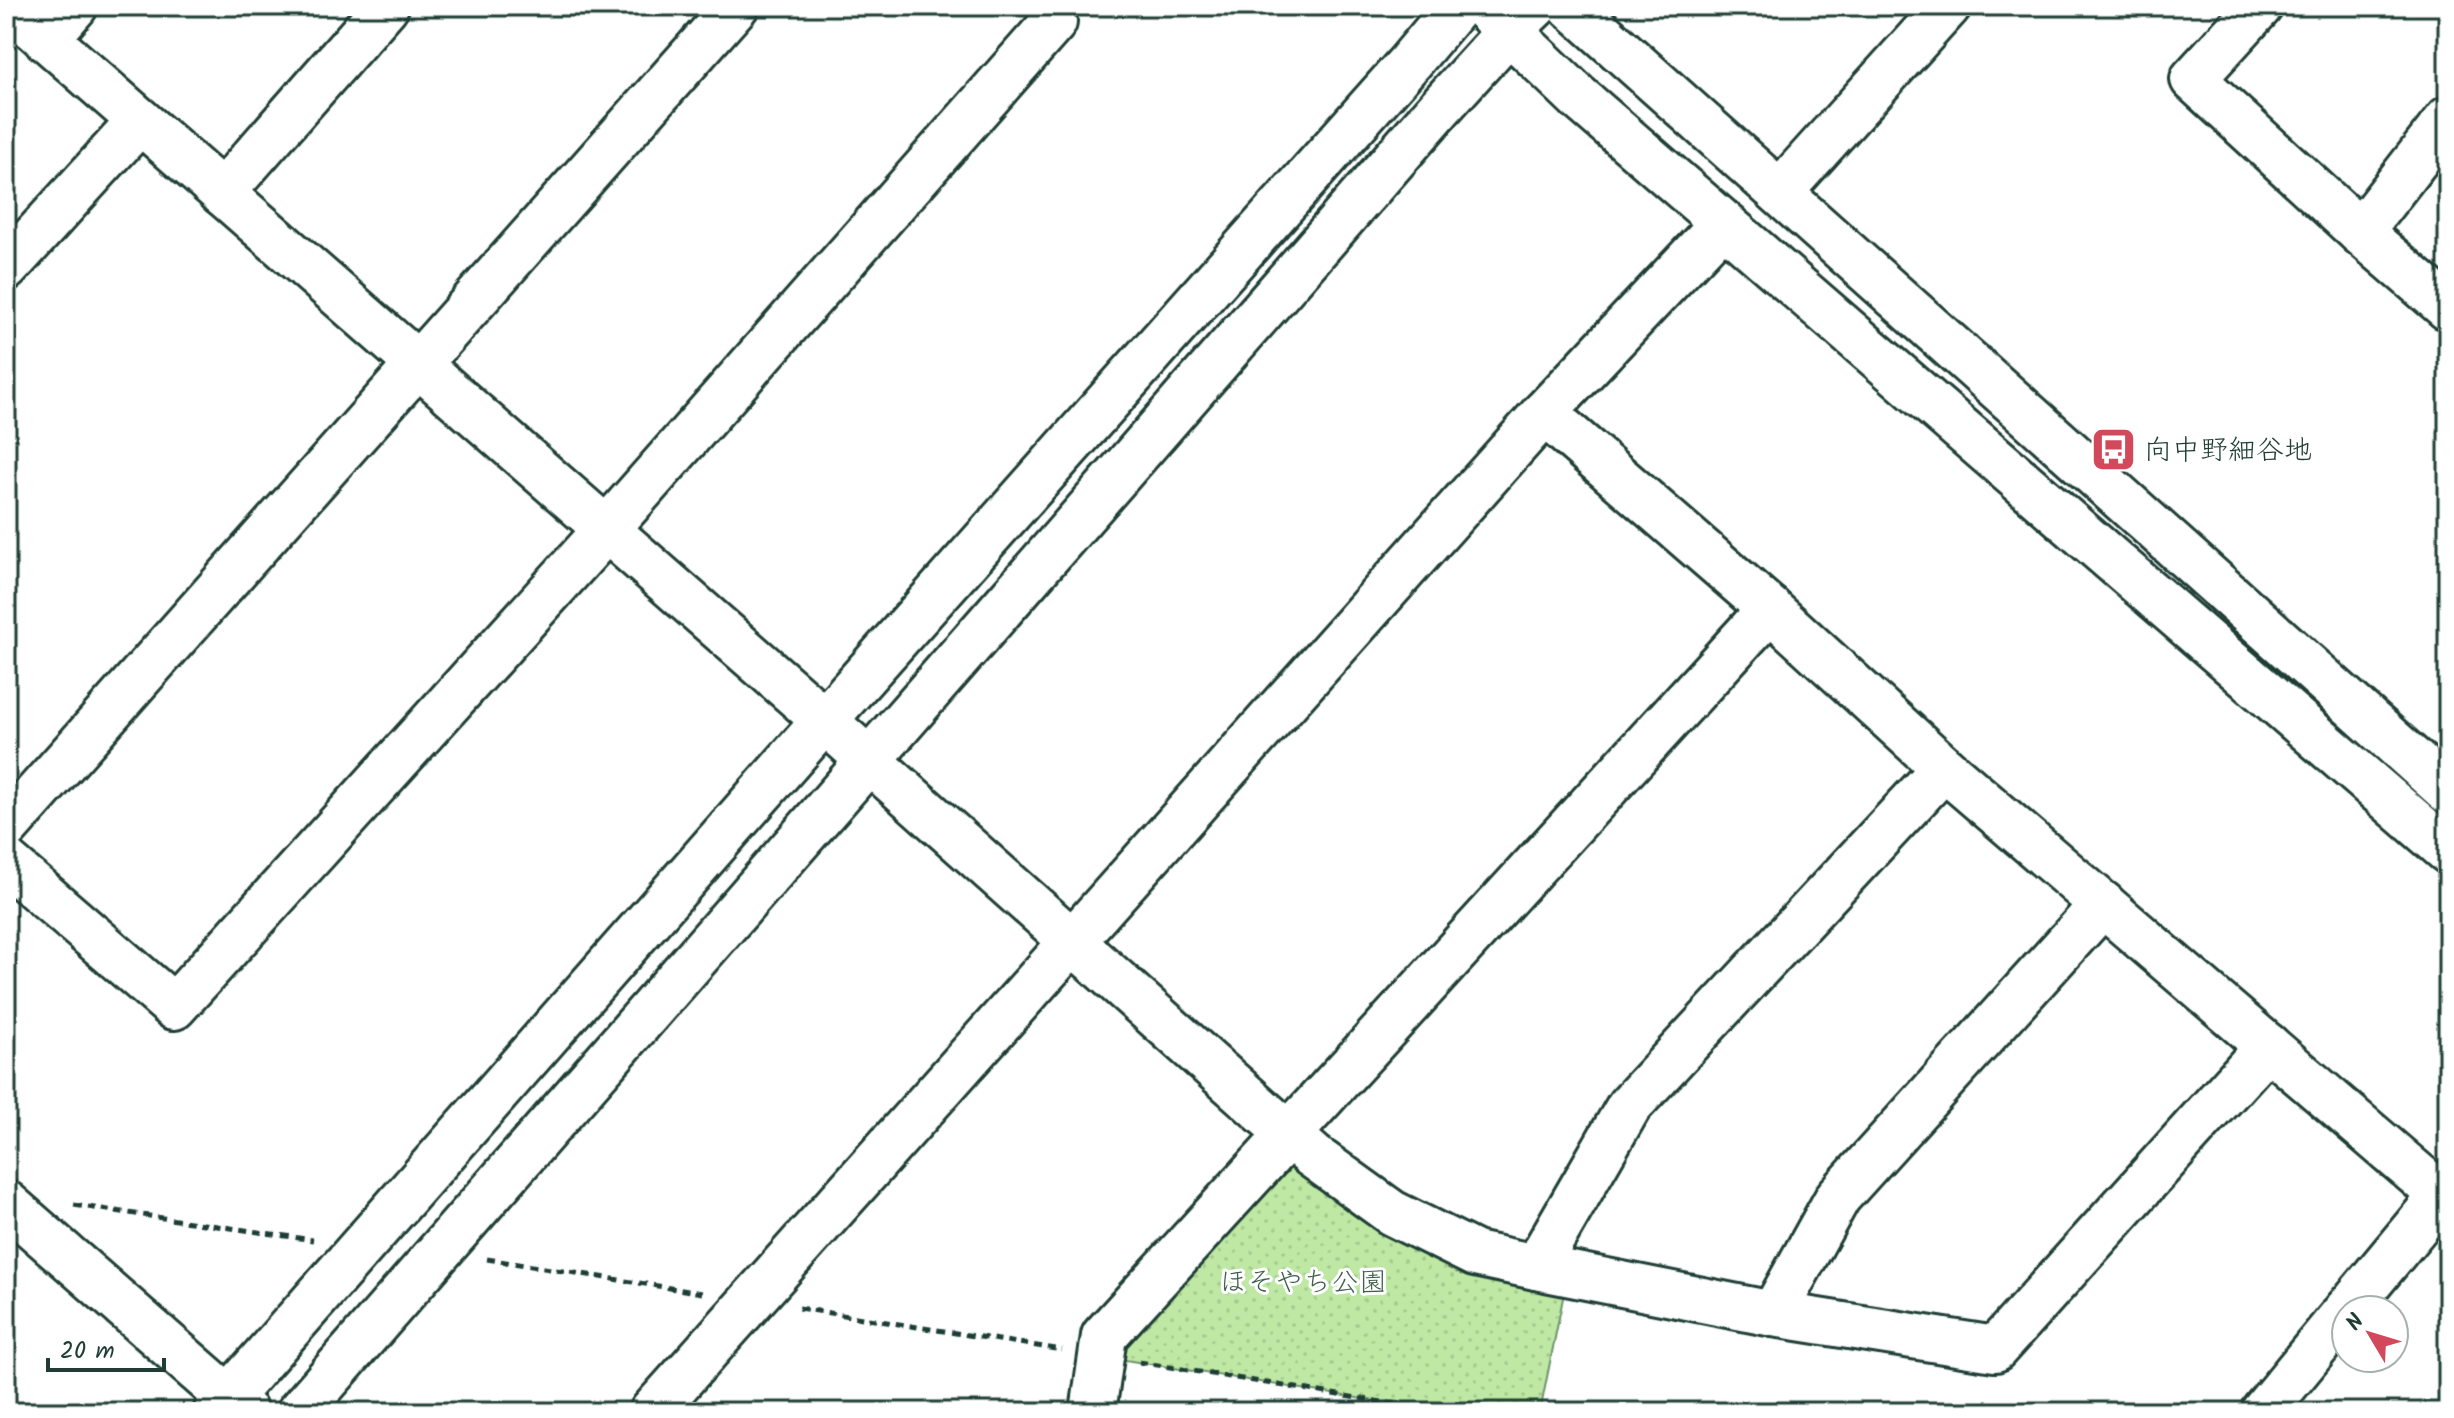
<svg xmlns="http://www.w3.org/2000/svg" width="2454" height="1418" viewBox="0 0 2454 1418" font-family="Kalam,'Klee One',sans-serif">
<defs>
<pattern id="green-dots" width="8" height="8" patternUnits="userSpaceOnUse" patternTransform="scale(2)"><rect width="8" height="8" fill="#bfe8a4"/><path d="M2 2h.1M6 6h.1" fill="none" stroke="#a4c88e" stroke-width="1.8" stroke-linecap="round"/></pattern>
</defs>
<rect width="100%" height="100%" fill="#fff"/>
<filter id="ink" filterUnits="userSpaceOnUse"><feTurbulence type="fractalNoise" baseFrequency=".0125" numOctaves="2"/><feDisplacementMap in="SourceGraphic" scale="16" xChannelSelector="R" yChannelSelector="G"/><feConvolveMatrix kernelMatrix="1 2 1 2 8 2 1 2 1" color-interpolation-filters="sRGB"/></filter>
<g filter="url(#ink)">
<path fill="url(#green-dots)" stroke="#6f926c" stroke-width="2" d="M 1287,1133 L 1313,1156 L 1568,1273 L 1540,1412 L 1442,1412 L 1101,1356 Z"/>
<g fill="none" stroke-linecap="round" stroke-linejoin="round">
<defs>
<g id="minor">
<path d="M 9,6 L 799,698 L 1313,1156 L 1392,1213 L 1475,1254 L 1536,1267 L 1629,1106 L 1944,768"/>
<path d="M 1571,6 L 2448,791"/>
<path d="M 2260,6 L 2193,79 L 2360,232"/>
<path d="M 1487,10 L 1578,97 L 2448,851"/>
<path d="M 46,39 L 75,6"/>
<path d="M 2448,119 L 2360,232 L 2448,308"/>
<path d="M 1780,192 L 1948,6"/>
<path d="M 222,193 L 386,6"/>
<path d="M 6,268 L 140,121"/>
<path d="M 1544,413 L 1770,609 L 1944,768 L 2448,1201"/>
<path d="M 6,828 L 736,6"/>
<path d="M 6,862 L 174,1007 L 606,530 L 1054,22"/>
<path d="M 6,1203 L 245,1412"/>
<path d="M 1536,1267 L 1773,1314 L 1838,1197 L 2103,904"/>
<path d="M 2347,1310 L 2448,1188"/>
<path d="M 1773,1314 L 1995,1349 L 2268,1046"/>
<path d="M 216,1412 L 824,721 L 1410,62 L 1457,6"/>
<path d="M 299,1412 L 1442,105 L 1510,30 L 1535,6"/>
<path d="M 652,1412 L 1544,413 L 1723,223"/>
<path d="M 1093,1412 L 1104,1336 L 1770,609"/>
<path d="M 2263,1412 L 2346,1311"/>
</g>
</defs>
<use href="#minor" stroke="#1f3d34" stroke-width="50"/>
<g stroke="#1f3d34" stroke-width="5" stroke-dasharray="8 6" stroke-linecap="butt">
<path d="M 74,1205 L 313,1240"/>
<path d="M 487,1259 L 702,1293"/>
<path d="M 799,1308 L 1062,1350"/>
<path d="M 1139,1362 L 1442,1412"/>
</g>
<use href="#minor" stroke="#fff" stroke-width="44"/>
</g>
</g>
<defs>
<symbol id="bus-square" viewBox="-11 -11 22 22"><rect x="-9" y="-9" width="18" height="18" rx="4" fill="#d1495b" stroke="#fff"/><path d="M-5-6H5V4H4V6H2V4H-2V6H-4V4H-5ZM-3.5-4V0h7V-4ZM-3.5 1.2v1.5H-2V1.2ZM2 1.2v1.5H3.5V1.2Z" fill="#fff"/></symbol>
</defs>
<g fill-rule="evenodd">
<use href="#bus-square" x="2088" y="424" width="51" height="51"/>
</g>
<g text-anchor="middle" stroke-width="6" stroke-linejoin="round" paint-order="stroke">
<g font-size="28" fill="#1f3d34" stroke="#fff" text-anchor="start">
<text x="2144" y="459">向中野細谷地</text>
</g>
<g font-size="28" fill="#3f5f4a" stroke="#fff">
<text x="1303" y="1291">ほそやち公園</text>
</g>
</g>
<rect width="2454" height="1418" fill="none" stroke="#fff" stroke-width="32"/>
<rect x="16" y="16" width="2422" height="1386" fill="none" stroke="#1f3d34" stroke-width="3" filter="url(#ink)"/>
<g transform="translate(2370 1334) rotate(308)"><circle r="38" fill="#ffffff" stroke="#a5b1ae" stroke-width="2"/>
<path d="M0-6L14 30L0 20L-14 30Z" fill="#d1495b"/>
<text y="-12" font-size="22" font-weight="bold" text-anchor="middle" fill="#1f3d34">N</text>
</g>
<path d="M48 1358v12h116v-12" fill="none" stroke="#1f3d34" stroke-width="4"/>
<text x="60" y="1358" font-size="24" fill="#1f3d34" stroke="#ffffff" stroke-width="6" paint-order="stroke">20 m</text>
</svg>
